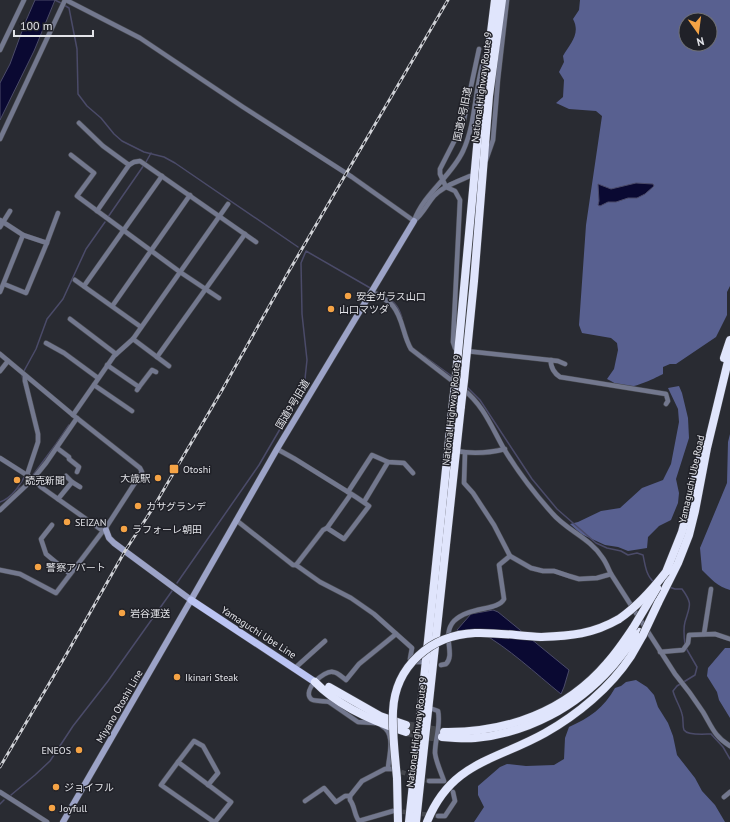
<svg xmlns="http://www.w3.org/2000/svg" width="730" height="822" viewBox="0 0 730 822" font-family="'PT Sans','Noto Sans JP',sans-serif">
<rect width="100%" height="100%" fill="#292b32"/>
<g fill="#586090" fill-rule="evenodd">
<path d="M 580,0 L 730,0 L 730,286 L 727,292 L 727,315 L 716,337 L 676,364 L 670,364 L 663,367 L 663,374 C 656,378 632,389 624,387 C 618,386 612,381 607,379 L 614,369 L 618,350 L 617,343 L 611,338 L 582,333 L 579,325 L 586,225 L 602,116 L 596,111 L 569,109 L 556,103 L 563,97 L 564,80 L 559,72 L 564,62 L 563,56 C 570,44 581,34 573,19 L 579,10 ZM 686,20 L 710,20 L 710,44 L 686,44 Z"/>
<path d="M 679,386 L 682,393 L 688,418 L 689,438 L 676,479 L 679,493 L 678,503 L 671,520 L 659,526 L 648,537 L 647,548 L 628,551 L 618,547 L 605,545 L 581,534 L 570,524 L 578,522 L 601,511 L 620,508 L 642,488 L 663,480 L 671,464 L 679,422 L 678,409 L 668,388 Z"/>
<path d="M 730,434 L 730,590 C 718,587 710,578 702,570 L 700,548 L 727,483 L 728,442 Z"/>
<path d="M 725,648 L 730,648 L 730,718 L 719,700 L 717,692 L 707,676 L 708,668 Z"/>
<path d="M 636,680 L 647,687 L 654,695 L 658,707 L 668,723 L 673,736 L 677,755 L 695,778 L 702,791 L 715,805 L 725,822 L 474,822 L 484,807 L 478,795 L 478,786 L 500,767 L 507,764 L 526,766 L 554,765 L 564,759 L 565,738 L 569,727 C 589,718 604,708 615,688 L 621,686 L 626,682 Z"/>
</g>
<g fill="#0a0932" stroke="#4b4b69">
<path d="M 35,0 L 55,0 L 34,51 L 0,120 L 0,83 L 10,64 L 25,23 Z"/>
<path d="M 636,183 L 653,184 L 654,186 L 645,194 L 637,198 L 628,198 L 616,202 L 608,202 L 600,206 L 598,205 L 599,201 L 598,184 L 611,189 Z"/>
<path d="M 493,610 L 498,612 L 569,670 L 564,687 L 561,694 C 535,673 509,648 480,632 C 473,629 467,635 457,630 L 471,614 Z"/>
</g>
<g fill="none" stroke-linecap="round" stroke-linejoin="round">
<g stroke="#4b4b69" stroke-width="1.5">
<path d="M 55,0 L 61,3"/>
<path d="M 64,5 L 69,8 L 77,49 L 78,94 L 87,106 L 101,118 L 114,134 L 122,141 L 144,152 L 164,157 L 175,163 L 298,247"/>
<path d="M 146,162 L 151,153"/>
<path d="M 108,217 L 144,165"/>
<path d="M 375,291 L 384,296"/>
<path d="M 387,298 C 396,303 399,308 402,318"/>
<path d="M 424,356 L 453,377"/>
<path d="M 24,371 L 36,349 L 47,319 L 63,299 L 86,249 L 105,222"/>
<path d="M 22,375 L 24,385"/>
<path d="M 466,386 L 480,400 L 532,479 L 557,509 L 596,543 L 607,548 L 621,551 L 628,555 L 637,553 L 643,555 C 645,564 646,576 654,582"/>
<path d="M 33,475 L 56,444 L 69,425"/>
<path d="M 18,489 L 23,486 L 27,481"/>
<path d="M 0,502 C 12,498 19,486 25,476"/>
<path d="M 177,583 L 259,465 L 304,388 L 307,360 L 302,314 L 301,263 L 306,251 L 372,289"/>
<path d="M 669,587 L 675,589 L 682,589 C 693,604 690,605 685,622 C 683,629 684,637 685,645"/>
<path d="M 686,648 L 697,667 L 695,675 L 677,686 L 673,691 C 675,699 680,706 682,714 C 684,719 682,725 684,730 C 688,736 706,734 711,734 L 723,747 L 730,759"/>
<path d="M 11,795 L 35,775 L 50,761 L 73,726 L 108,681 L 172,591"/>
<path d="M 0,804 L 4,800"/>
</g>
<g stroke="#45474d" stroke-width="4.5" stroke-dasharray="4.5 2" stroke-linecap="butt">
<path d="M 395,770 L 429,781"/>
<path d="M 396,811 L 438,816"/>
</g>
<g stroke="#45474d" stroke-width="8" stroke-dasharray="8 4" stroke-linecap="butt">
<path d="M 406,725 L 444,732"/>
<path d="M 406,732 L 432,737 L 442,737"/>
</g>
<defs>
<g id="street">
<path d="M 66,0 L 140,38 L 243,107 L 352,177 L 414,221"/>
<path d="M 0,50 L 24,0"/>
<path d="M 79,123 L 103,146 L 129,165 L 134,162 L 140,161 L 256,242"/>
<path d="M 0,139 L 65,0"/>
<path d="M 71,155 L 94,173 L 77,196 L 180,272 L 219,298"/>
<path d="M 486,160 L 493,140 L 498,79 L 507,0"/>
<path d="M 97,211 L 129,165"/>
<path d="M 0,220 L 23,235 L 0,292"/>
<path d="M 414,221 C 424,193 451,177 463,151 C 477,121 474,85 486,53"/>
<path d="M 414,221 C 423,214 427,204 434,196 C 443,186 459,181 470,176"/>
<path d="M 0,227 L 10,211"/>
<path d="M 23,235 L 47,243"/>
<path d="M 75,280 L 141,327"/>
<path d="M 4,284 L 26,293 L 46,245 L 58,213"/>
<path d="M 84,286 L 162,176"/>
<path d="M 372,292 C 379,296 388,300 393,306 C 403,318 403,336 411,349 L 455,383"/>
<path d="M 113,305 L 190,195"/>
<path d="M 70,319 L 116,354"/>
<path d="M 133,339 L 169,366"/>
<path d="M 46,343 L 64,353 L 98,378"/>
<path d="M 458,351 L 455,348 L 453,342 L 460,200 L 455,191 L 446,187 L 440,174 L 440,169 L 463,124 L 479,49"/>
<path d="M 466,351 L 558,361 L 565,364"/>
<path d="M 0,354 L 73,415 L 140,468 L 142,472 L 107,526 L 106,530 L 103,531 L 56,593 L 20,574 L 0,570"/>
<path d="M 157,357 L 245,234"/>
<path d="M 551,360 C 550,367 555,374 560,377 L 666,394 L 668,401 L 666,404"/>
<path d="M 107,365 L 139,387 L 137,390"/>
<path d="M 0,371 L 8,361"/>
<path d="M 25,376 L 25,381 L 38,434 L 38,442 L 27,475"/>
<path d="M 94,385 L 132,411"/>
<path d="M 139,387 L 152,370 L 156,372"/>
<path d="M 463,389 C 484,406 491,426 504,449 C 518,472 534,493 552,513 C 566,530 590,538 602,557 C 606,562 608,568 611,574 L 675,674 C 685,686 694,698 703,712 C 712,727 714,736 730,746"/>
<path d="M 73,415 L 114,356 L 133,339 L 228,204"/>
<path d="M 57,448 L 69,457 L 69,459 L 79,467 L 77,472"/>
<path d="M 277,449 L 295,459 L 348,492 L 372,455 L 388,462 L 404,463 L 413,473"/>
<path d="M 456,451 C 472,454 489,453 505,449"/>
<path d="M 465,453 L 464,483 L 473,493 L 494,525 L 510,556 L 531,568 L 543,571 L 554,571 L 569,576 L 579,579 L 597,578 L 611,574"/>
<path d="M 0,458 L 33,479 L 41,487 L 103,531"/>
<path d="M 66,476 L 72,482"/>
<path d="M 348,492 C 355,496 362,501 369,506 L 344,539 L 327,528 L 351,494"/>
<path d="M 58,499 L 72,482 L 80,487"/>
<path d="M 364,502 L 388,462"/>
<path d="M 0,510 L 33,479 L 46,463 L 77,418"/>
<path d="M 236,520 L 293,565 L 296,565 L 320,582 L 351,598 L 374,614 L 412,648 L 410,659 L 414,662 L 421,662"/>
<path d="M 52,525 L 41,539 L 46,554 L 70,574"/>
<path d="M 296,565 L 323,530 L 327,528"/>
<path d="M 704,634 L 711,589"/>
<path d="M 660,652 L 683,650 L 688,643 L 689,635 L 715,634 L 730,639"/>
<path d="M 441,665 L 446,664 C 456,654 441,635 454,621 C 469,606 498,611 504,599 L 499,565 L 510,556"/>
<path d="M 295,668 L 325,641"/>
<path d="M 427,707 L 438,711 C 441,725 435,739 435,753 C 436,762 441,772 444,781 L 429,781"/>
<path d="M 375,723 L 358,722 L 329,702 C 323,700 314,702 311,699 C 302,690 324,670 333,672 C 337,672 342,677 346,680 L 359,664 L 396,634"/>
<path d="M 382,726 C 396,733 389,756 388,768"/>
<path d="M 178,762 L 194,741 L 203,746 L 218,773 L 208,785"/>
<path d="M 0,792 L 47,822"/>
<path d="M 724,797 L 730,792"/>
<path d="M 305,801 L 324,788 L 336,802 L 345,796 L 350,796"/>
<path d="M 393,811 L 359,821 C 354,815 355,806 350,800 L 350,796 L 362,781 L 385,769 L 394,769"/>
<path d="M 438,816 L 445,816 L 455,801 L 453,792"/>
<path d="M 214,822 L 161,785 L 178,762 L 231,802 L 215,822"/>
</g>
<g id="secondary">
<path d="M 106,530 L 109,538 L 114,543 L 191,600"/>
<path d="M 63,822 L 191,600 L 277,449 L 414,221"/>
</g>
<path id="primary" d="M 191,600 L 315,682"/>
<g id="highway">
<path d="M 724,358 L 730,340"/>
<path d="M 456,375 L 478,136 L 495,0"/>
<path d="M 464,381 L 474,281 L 489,96 L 502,0"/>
<path d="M 666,572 L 682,532 L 687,513 L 704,441"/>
<path d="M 658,603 L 678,563 L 689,535 L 695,511 L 707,448 L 730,353"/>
<path d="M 541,637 C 571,636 593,634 619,619"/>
<path d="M 315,682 C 338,706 375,722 406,732"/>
<path d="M 329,687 L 380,716 L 406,725"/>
<path d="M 444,732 C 507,733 566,711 607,663 C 617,652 625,640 633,628"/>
<path d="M 442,737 C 453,738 464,739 475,738 C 528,733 576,707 611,668 C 621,657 630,644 639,632"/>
<path d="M 397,778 L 398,822"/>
<path d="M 409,822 L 453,402"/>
<path d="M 416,822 L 461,406"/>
<path d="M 427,822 C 451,762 495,761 545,733 C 577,715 610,688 631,656 C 635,649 639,642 643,635"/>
</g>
</defs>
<use href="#street" stroke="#47494f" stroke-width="5.5"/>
<use href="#secondary" stroke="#47494f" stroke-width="7"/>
<use href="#primary" stroke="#47494f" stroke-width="8"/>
<use href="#highway" stroke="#47494f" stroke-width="9"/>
<use href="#street" stroke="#73788e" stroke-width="4.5"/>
<use href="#secondary" stroke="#9ca3c7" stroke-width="6"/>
<use href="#primary" stroke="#bbc4f3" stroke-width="7"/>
<use href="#highway" stroke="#e0e5fc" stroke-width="8"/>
<defs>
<path id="rail" d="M 0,767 L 66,655 L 125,551 L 153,508 L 221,392 L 289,271 L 448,0"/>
</defs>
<use href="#rail" stroke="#cfd1d6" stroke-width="3"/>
<use href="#rail" stroke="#202128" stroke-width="1.5" stroke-dasharray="4.5" stroke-linecap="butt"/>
<defs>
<g id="highway-bridge">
<path d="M 453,402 L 456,375"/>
<path d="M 461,406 L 464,381"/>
<path d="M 619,619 C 638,606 652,590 666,572"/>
<path d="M 633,628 L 657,588"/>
<path d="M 643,635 L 658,603"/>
<path d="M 397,778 C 395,756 392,733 393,711 C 395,666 431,635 475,633 C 496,632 519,636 541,637"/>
</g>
</defs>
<use href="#highway-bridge" stroke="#47494f" stroke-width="9" stroke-linecap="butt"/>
<use href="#highway-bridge" stroke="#e0e5fc" stroke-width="8"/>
</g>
<g fill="#f5a345" stroke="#202128" stroke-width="1.5">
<circle cx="348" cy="296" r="4"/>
<circle cx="331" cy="309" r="4"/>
<rect x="169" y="464" width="10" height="10" rx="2"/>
<circle cx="158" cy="478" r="4"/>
<circle cx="17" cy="480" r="4"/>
<circle cx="138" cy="506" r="4"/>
<circle cx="67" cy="522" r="4"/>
<circle cx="124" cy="529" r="4"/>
<circle cx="38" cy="567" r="4"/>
<circle cx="122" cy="613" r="4"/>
<circle cx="177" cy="677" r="4"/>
<circle cx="79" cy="750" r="4"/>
<circle cx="56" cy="787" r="4"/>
<circle cx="52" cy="808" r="4"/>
</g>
<g text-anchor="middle" stroke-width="3" stroke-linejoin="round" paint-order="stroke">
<g font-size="10" fill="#e3e4e9" stroke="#202128">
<text transform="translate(481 87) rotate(-83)" y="4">National Highway Route 9</text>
<text transform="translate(462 114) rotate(-78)" y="4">国道9号旧道</text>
<text transform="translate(292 404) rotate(-59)" y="4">国道9号旧道</text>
<text transform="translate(451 410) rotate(-84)" y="4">National Highway Route 9</text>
<text transform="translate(691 479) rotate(-78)" y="4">Yamaguchi Ube Road</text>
<text transform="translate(259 632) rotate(33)" y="4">Yamaguchi Ube Line</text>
<text transform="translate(119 706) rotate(-60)" y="4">Miyano Otoshi Line</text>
<text transform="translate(416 732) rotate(-83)" y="4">National Highway Route 9</text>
</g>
<g font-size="10" fill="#e3e4e9" stroke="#202128" text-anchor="start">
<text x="356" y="300">安全ガラス山口</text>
<text x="339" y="313">山口マツダ</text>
<text x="183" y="473">Otoshi</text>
<text x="150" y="482" text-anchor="end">大歳駅</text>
<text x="25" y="484">読売新聞</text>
<text x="146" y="510">カサグランデ</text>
<text x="75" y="526">SEIZAN</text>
<text x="132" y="533">ラフォーレ朝田</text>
<text x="46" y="571">警察アパート</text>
<text x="130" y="617">岩谷運送</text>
<text x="185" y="681">Ikinari Steak</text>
<text x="71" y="754" text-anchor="end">ENEOS</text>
<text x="64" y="791">ジョイフル</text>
<text x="60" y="812">Joyfull</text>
</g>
</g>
<g transform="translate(698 32) rotate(166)"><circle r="19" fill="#202128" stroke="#6e6f75"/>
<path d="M0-3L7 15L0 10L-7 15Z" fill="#f5a345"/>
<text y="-6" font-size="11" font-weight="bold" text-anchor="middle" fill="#e3e4e9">N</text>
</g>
<path d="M14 30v6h79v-6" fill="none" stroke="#e3e4e9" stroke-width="2"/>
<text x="20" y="30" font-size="12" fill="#e3e4e9" stroke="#202128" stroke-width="3" paint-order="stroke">100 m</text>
</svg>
